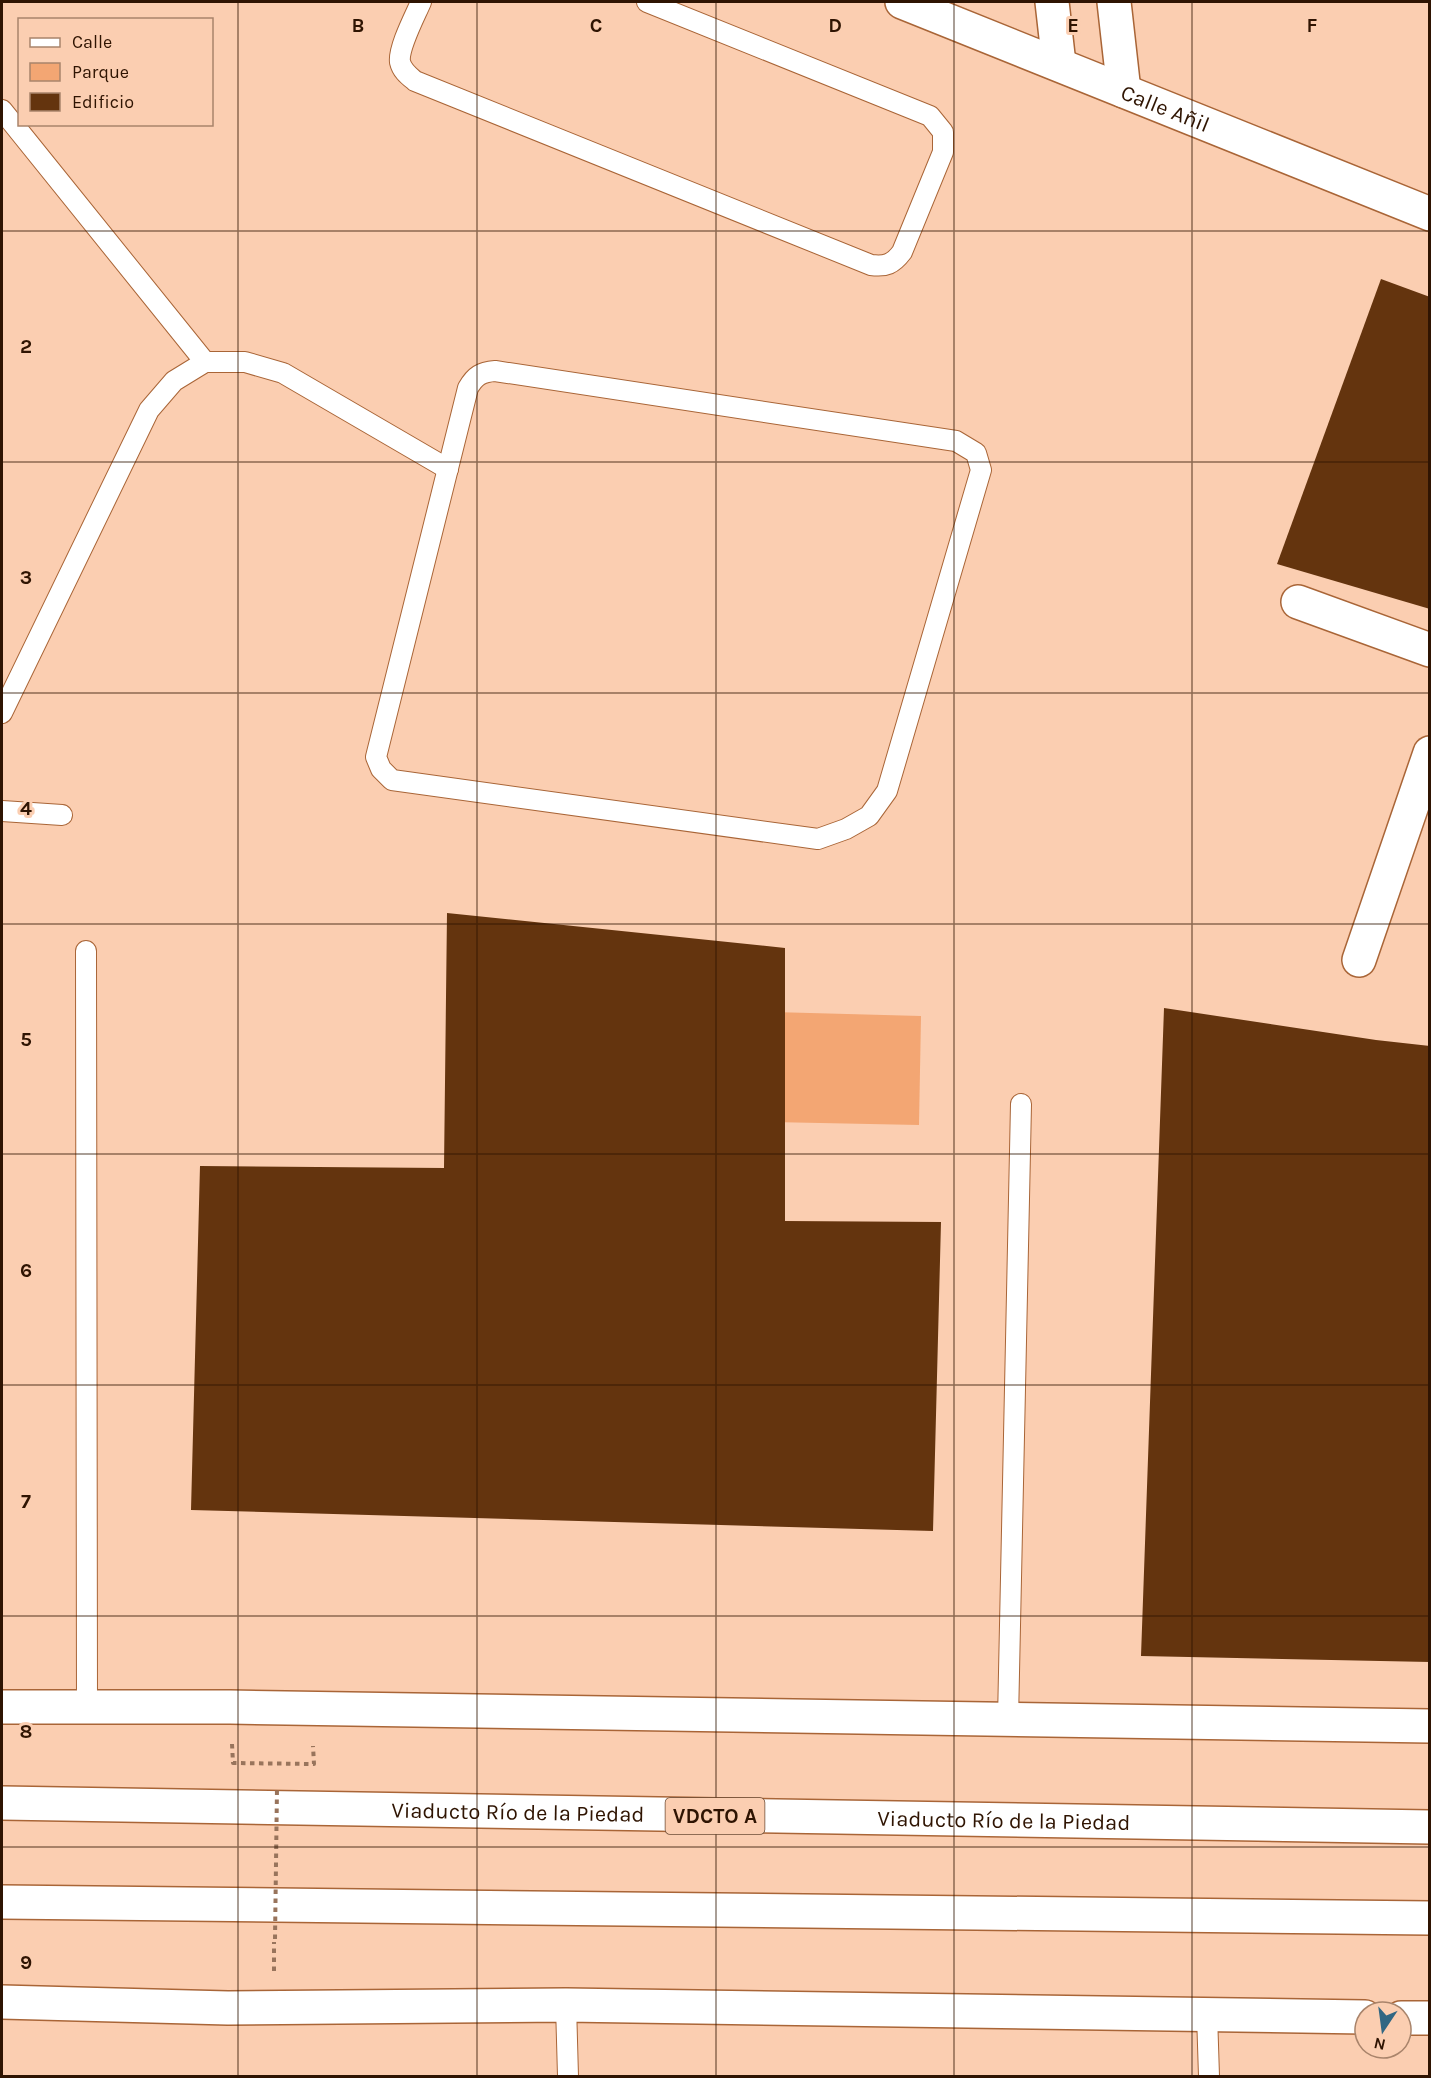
<svg xmlns="http://www.w3.org/2000/svg" width="1431" height="2078" viewBox="0 0 1431 2078" font-family="Karla,sans-serif">
<rect width="100%" height="100%" fill="#fbceb1"/>
<path fill="#f3a673" d="M 773,1012 L 921,1016 L 919,1125 L 771,1122 Z"/>
<g fill="#64340e">
<path d="M 1381,279 L 1430,297 L 1430,609 L 1277,564 Z"/>
<path d="M 447,913 L 785,948 L 785,1221 L 941,1222 L 933,1531 L 191,1510 L 200,1166 L 444,1168 Z"/>
<path d="M 1164,1008 L 1376,1040 L 1430,1046 L 1430,1662 L 1141,1656 Z"/>
</g>
<g fill="none" stroke-linecap="round" stroke-linejoin="round">
<defs>
<g id="lane">
<path d="M 421,2 C 415,16 398,48 400,62 C 402,71 409,76 415,81 L 871,265 C 886,267 893,264 902,252 L 943,152 L 943,132 L 930,116 L 647,2"/>
<path d="M 2,110 L 205,362"/>
<path d="M 495,371 L 956,441 L 976,453 L 981,470 L 887,791 L 869,816 L 846,829 L 818,839 L 392,780 L 381,769 L 376,757 L 468,388 C 475,376 481,372 495,371 Z"/>
<path d="M 2,713 L 149,410 L 174,381 L 205,362 L 245,362 L 283,373 L 448,469"/>
<path d="M 2,811 L 62,815"/>
<path d="M 86,951 L 87,1707"/>
<path d="M 1008,1720 L 1021,1104"/>
<path d="M 566,2005 L 568,2076"/>
<path d="M 1207,2014 L 1209,2076"/>
</g>
<g id="street">
<path d="M 1298,602 L 1430,650"/>
<path d="M 1359,960 L 1430,753"/>
</g>
<g id="secondary">
<path id="s1" d="M 902,2 L 1430,214"/>
<path d="M 1052,2 L 1059,64"/>
<path d="M 1114,2 L 1124,91"/>
<path d="M 2,1707 L 230,1707 L 1430,1726"/>
<path d="M 2,2002 L 228,2008 L 566,2005 L 1365,2017"/>
<path d="M 1401,2018 L 1430,2018"/>
</g>
<g id="highway">
<path id="s2" d="M 2,1803 L 1430,1827"/>
<path d="M 2,1902 L 1430,1918"/>
</g>
</defs>
<use href="#lane" stroke="#a96537" stroke-width="22"/>
<use href="#street" stroke="#a96537" stroke-width="36"/>
<use href="#secondary" stroke="#a96537" stroke-width="36"/>
<use href="#highway" stroke="#a96537" stroke-width="36"/>
<g stroke="#98745c" stroke-width="4" stroke-dasharray="4.5 4.5" stroke-linecap="butt">
<path d="M 232,1744 L 233,1763 L 314,1764 L 313,1746"/>
<path d="M 274,1971 L 274,1942"/>
</g>
<use href="#lane" stroke="#fff" stroke-width="20"/>
<use href="#street" stroke="#fff" stroke-width="33"/>
<use href="#secondary" stroke="#fff" stroke-width="33"/>
<use href="#highway" stroke="#fff" stroke-width="33"/>
<path stroke="#98745c" stroke-width="4" stroke-dasharray="4.5 4.5" stroke-linecap="butt" d="M 275,1939 L 277,1788"/>
</g>
<path fill="none" stroke="#2f1402" stroke-width="1.5" stroke-opacity="0.55" d="M 238,2 L 238,2076M 477,2 L 477,2076M 716,2 L 716,2076M 954,2 L 954,2076M 1192,2 L 1192,2076M 2,231 L 1430,231M 2,462 L 1430,462M 2,693 L 1430,693M 2,924 L 1430,924M 2,1154 L 1430,1154M 2,1385 L 1430,1385M 2,1616 L 1430,1616M 2,1847 L 1430,1847"/>
<g text-anchor="middle" stroke-width="6" stroke-linejoin="round" paint-order="stroke">
<rect fill="#fbceb1" stroke="#6c4c36" stroke-width="1.5" x="665.5" y="1798" width="99" height="36" rx="4.5"/>
<g font-size="21" font-weight="bold" fill="#2f1402">
<text x="715" y="1823">VDCTO A</text>
</g>
<g font-size="22" fill="#2f1402" stroke="#fbceb1">
<text dy="8" stroke="none"><textPath href="#s1" startOffset="284">Calle Añil</textPath></text>
<text dy="8" stroke="none"><textPath href="#s2" startOffset="516">Viaducto Río de la Piedad</textPath></text>
<text dy="8" stroke="none"><textPath href="#s2" startOffset="1002">Viaducto Río de la Piedad</textPath></text>
</g>
</g>
<g font-size="20" text-anchor="middle" font-weight="bold" fill="#2f1402" stroke="#fbceb1" stroke-width="6" stroke-linejoin="round" paint-order="stroke">
<text x="358" y="32">B</text>
<text x="596" y="32">C</text>
<text x="835" y="32">D</text>
<text x="1073" y="32">E</text>
<text x="1312" y="32">F</text>
<text x="26" y="353">2</text>
<text x="26" y="584">3</text>
<text x="26" y="815">4</text>
<text x="26" y="1046">5</text>
<text x="26" y="1277">6</text>
<text x="26" y="1508">7</text>
<text x="26" y="1738">8</text>
<text x="26" y="1969">9</text>
</g>
<rect width="1431" height="2078" fill="none" stroke="#2f1402" stroke-width="6"/>
<rect x="18" y="18" width="195" height="108" fill="#fbceb1" stroke="#a9846b" stroke-width="1.5"/>
<rect x="30" y="38" width="30" height="9" fill="#ffffff" stroke="#a9846b" stroke-width="1.5"/>
<text x="72" y="48" font-size="18" fill="#2f1402">Calle</text>
<rect x="30" y="63" width="30" height="18" fill="#f3a673" stroke="#a9846b" stroke-width="1.5"/>
<text x="72" y="78" font-size="18" fill="#2f1402">Parque</text>
<rect x="30" y="93" width="30" height="18" fill="#64340e" stroke="#a9846b" stroke-width="1.5"/>
<text x="72" y="108" font-size="18" fill="#2f1402">Edificio</text>
<g transform="translate(1383 2030) rotate(193)"><circle r="28" fill="#fbceb1" stroke="#a9846b" stroke-width="1.5"/>
<path d="M0-4.5L10 22L0 15L-10 22Z" fill="#316783"/>
<text y="-9" font-size="16" font-weight="bold" text-anchor="middle" fill="#2f1402">N</text>
</g>
</svg>
